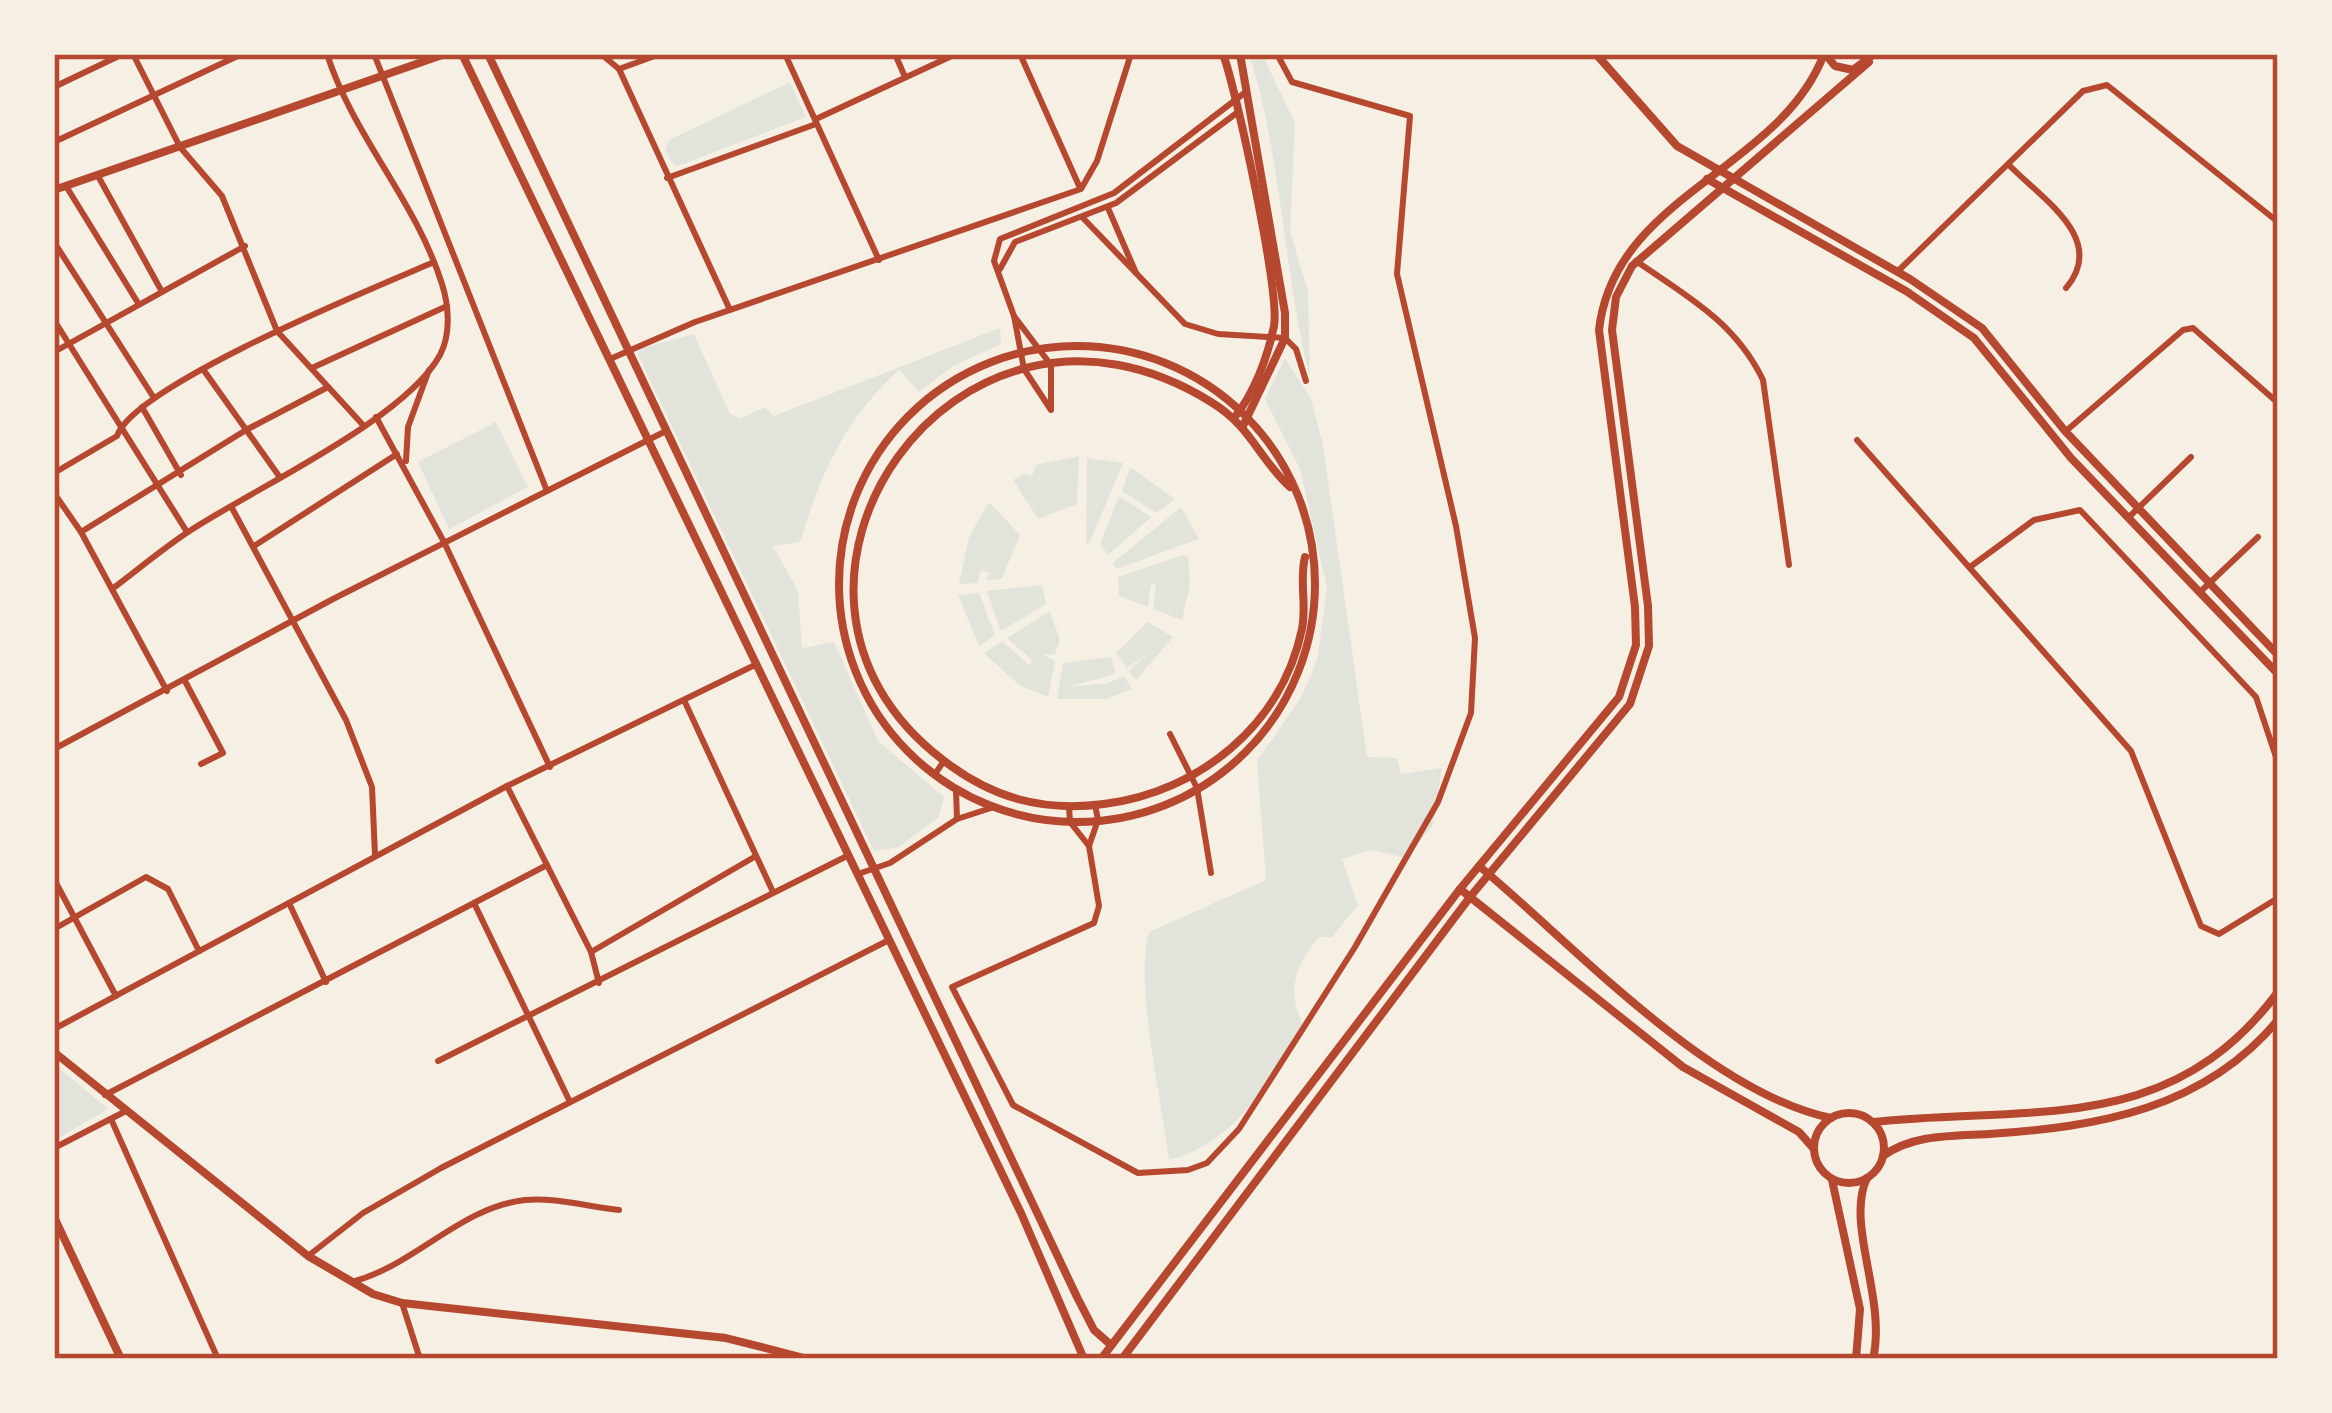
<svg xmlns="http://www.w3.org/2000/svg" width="2332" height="1413" viewBox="0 0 2332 1413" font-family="'Source Sans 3',sans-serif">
<rect width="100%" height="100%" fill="#f6efe4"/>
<g fill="#e2e4dc">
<path d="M 1249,54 L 1262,54 L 1295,123 L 1290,232 L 1308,291 L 1310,378 C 1283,272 1282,156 1249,54 Z"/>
<path d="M 790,82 L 806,117 L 675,167 L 665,150 L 669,140 Z"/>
<path d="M 1000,328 L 1001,344 L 953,366 L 919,392 L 899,370 C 846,418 820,474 800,542 L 773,546 L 798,591 L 802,648 L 834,642 L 878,741 L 944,797 L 939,817 L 899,847 L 874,851 L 638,355 L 641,348 L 694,334 L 730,414 L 741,418 L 765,407 L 774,416 Z"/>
<path d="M 1285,358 L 1311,399 L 1323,445 L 1367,757 L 1397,758 L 1401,774 L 1442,768 L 1433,825 L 1406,858 L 1372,850 L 1342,859 L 1358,905 L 1332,937 L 1319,937 C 1294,967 1286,991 1304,1028 C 1268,1082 1237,1142 1169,1160 C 1162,1100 1134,986 1149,932 L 1266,880 L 1257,761 L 1300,699 L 1317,661 L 1327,588 L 1300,469 L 1265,399 Z"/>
<path d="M 496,422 L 528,487 L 449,529 L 418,462 Z"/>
<path d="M 1079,456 L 1077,504 L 1038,519 L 1013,480 L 1023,474 L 1032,476 L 1036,465 Z"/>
<path d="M 1087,458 L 1123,463 L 1089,544 L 1086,543 Z"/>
<path d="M 1130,467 L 1175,499 L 1156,513 L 1122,491 Z"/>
<path d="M 1119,496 L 1151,517 L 1108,555 L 1100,544 Z"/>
<path d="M 989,502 L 1020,535 L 1002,578 L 987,581 L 989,572 L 980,571 L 978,583 L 959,584 L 969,537 Z"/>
<path d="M 1181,507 L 1199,539 L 1116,569 L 1113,563 Z"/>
<path d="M 1183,555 L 1188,557 L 1190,586 L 1182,620 L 1153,609 L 1156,584 L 1151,585 L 1148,607 L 1119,596 L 1118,577 Z"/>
<path d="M 1042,585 L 1046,604 L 1001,631 L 987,591 Z"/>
<path d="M 979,593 L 995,635 L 979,646 L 958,595 Z"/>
<path d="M 1050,611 L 1060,640 L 1055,654 L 1044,655 L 1055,661 L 1048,697 L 1019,685 L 984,653 L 1002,641 L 1029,665 L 1032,660 L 1007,638 Z"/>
<path d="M 1148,622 L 1173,637 L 1136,680 L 1129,671 L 1146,655 L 1127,668 L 1116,653 Z"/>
<path d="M 1111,657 L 1116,674 L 1070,686 L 1106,684 L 1124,676 L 1132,689 L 1107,699 L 1057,699 L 1063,663 Z"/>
<path d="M 54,1064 L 108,1109 L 54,1141 Z"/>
</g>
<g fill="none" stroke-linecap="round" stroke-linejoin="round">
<g stroke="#b5482f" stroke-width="6">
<path d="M 133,54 L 180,147 L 222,196 L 277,331 L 363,425"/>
<path d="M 374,54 L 547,491"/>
<path d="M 601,54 L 619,69 L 660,54"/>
<path d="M 785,54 L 879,260"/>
<path d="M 895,54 L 905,77"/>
<path d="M 1020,54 L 1080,188"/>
<path d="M 619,69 L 730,310"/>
<path d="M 54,87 L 123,54"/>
<path d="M 816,119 L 956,54"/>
<path d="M 54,142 L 242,54"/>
<path d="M 2009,165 C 2042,199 2108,239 2066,288"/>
<path d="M 98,176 L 161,290"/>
<path d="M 667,178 L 816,124"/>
<path d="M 66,186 L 138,303"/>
<path d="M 1108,208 L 1136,273"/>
<path d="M 1083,218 L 1185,324 L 1218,334 L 1285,338 L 1296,349 L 1306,381"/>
<path d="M 54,242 L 154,398"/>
<path d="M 1636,261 C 1687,296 1735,322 1763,380 L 1789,565"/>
<path d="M 1000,269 L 1015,242 L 1116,203 L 1238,112"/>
<path d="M 1897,272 L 2083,91 L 2107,85 L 2278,222"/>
<path d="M 1014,316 L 994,261 L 1000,239 L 1114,193 L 1247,91"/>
<path d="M 1014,316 L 1051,365 L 1051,410 L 1024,369 Z"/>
<path d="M 54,320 L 187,532"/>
<path d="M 54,352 L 245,246"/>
<path d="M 610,359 L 695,322 L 1081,189 L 1097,161 L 1131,54"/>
<path d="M 314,367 L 447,306"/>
<path d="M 205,372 L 279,476"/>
<path d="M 142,407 L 181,475"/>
<path d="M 376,417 L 444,542 L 550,767"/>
<path d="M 2066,431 L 2183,330 L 2193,328 L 2278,403"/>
<path d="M 1857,440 L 2131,751 L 2201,926 L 2219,934 L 2278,898"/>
<path d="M 406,461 L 408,427 L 429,370"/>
<path d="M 54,473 L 117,436 C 134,385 376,287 434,262"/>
<path d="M 54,493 L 81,532 L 167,691"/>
<path d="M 232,508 L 346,720 L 372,787 L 375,855"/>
<path d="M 2129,517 L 2191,457"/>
<path d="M 81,532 L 246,430 L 328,387"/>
<path d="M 254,546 L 397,454"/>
<path d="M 1970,567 L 2034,520 L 2080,510 L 2256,697 L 2278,763"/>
<path d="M 112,589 C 136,571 160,551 185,534 C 250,490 404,421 440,355 C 451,334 449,306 442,284 C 416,201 353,136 327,54"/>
<path d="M 2200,592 L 2258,537"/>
<path d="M 185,681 L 223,753 L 201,764"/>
<path d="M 684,700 L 773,892"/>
<path d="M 1170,734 L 1197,788 L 1211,873"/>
<path d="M 54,749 L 333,599 L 664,432"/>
<path d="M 935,774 L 944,761"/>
<path d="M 507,786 L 591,952 L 599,983"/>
<path d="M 956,790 L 957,819 L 991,808"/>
<path d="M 1069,807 L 1070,822 L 1089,846 L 1098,820 L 1095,805"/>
<path d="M 1089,846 L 1099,906 L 1094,923 L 952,987 L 1013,1105 L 1138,1173 L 1188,1170 L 1207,1163 L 1239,1129 L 1355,947 L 1438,802 L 1471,713 L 1475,638 L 1456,526 L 1397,274 L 1410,116 L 1292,82 L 1277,54"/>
<path d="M 858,874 L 890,863 L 957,819"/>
<path d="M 54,879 L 116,996"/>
<path d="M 289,903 L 326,982"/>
<path d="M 474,903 L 570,1102"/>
<path d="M 54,929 L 146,877 L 168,889 L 199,951"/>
<path d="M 591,952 L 756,856"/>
<path d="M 54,1029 L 507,786 L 757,664"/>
<path d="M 438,1061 L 849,855"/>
<path d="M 105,1095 L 547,865"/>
<path d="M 111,1119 L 218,1359"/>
<path d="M 54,1148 L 126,1111"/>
<path d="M 308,1256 L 363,1213 L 441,1168 L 889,940"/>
<path d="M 355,1281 C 416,1264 461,1207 525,1200 C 554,1197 589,1207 619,1210"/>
<path d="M 402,1303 L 420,1359"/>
</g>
<g stroke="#b5482f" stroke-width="8">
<path d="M 462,54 L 1021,1213 L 1084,1359"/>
<path d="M 488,54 L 1077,1297 L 1094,1330 L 1111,1345"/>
<path d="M 1223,54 C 1237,92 1280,292 1274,326 C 1268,356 1254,394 1234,418"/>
<path d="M 1240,54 L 1285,313 L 1285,338 L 1243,426"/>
<path d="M 1596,54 L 1677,146 L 1910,279 L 1982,328 L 2065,431 L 2278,655"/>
<path d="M 1707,179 L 1906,291 L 1974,338 L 2071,458 L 2278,674"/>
<path d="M 54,190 L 445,54"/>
<circle cx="1077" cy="584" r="238"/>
<path d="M 1290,487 C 1259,459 1251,426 1211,402 C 956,243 719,590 943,760 C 992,798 1042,812 1104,804 C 1199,792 1282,725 1302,629 C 1307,604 1299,580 1305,557"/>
<path d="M 1479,866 C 1574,945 1709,1093 1831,1118"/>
<path d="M 1460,889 L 1683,1067 L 1799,1132 L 1814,1149"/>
<path d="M 54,1052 L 308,1256 L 373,1294 L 402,1303 L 726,1338 L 808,1359"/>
<circle cx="1849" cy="1148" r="35"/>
<path d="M 1873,1122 C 2031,1105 2169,1138 2278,992"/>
<path d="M 1883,1156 C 1913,1134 1953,1136 1989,1134 C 2098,1127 2204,1109 2278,1020"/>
<path d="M 1867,1178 C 1845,1224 1887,1299 1873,1359"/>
<path d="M 1832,1180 L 1860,1309 L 1856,1359"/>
<path d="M 54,1217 L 121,1359"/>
</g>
<g stroke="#b5482f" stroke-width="8">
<path d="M 1825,54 L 1835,66 L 1853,70 L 1874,54"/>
<path d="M 1101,1359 L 1460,889 L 1619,697 L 1636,645 L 1635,607 L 1599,330 C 1614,195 1780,170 1824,54"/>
<path d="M 1122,1359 L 1470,897 L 1630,704 L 1649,646 L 1648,606 L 1612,330 L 1616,297 L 1632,266 L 1869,62"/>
</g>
</g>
<rect width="2332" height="1413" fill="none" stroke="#f6efe4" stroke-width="114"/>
<rect x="57" y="57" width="2218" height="1299" fill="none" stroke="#b5482f" stroke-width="4.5"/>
</svg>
